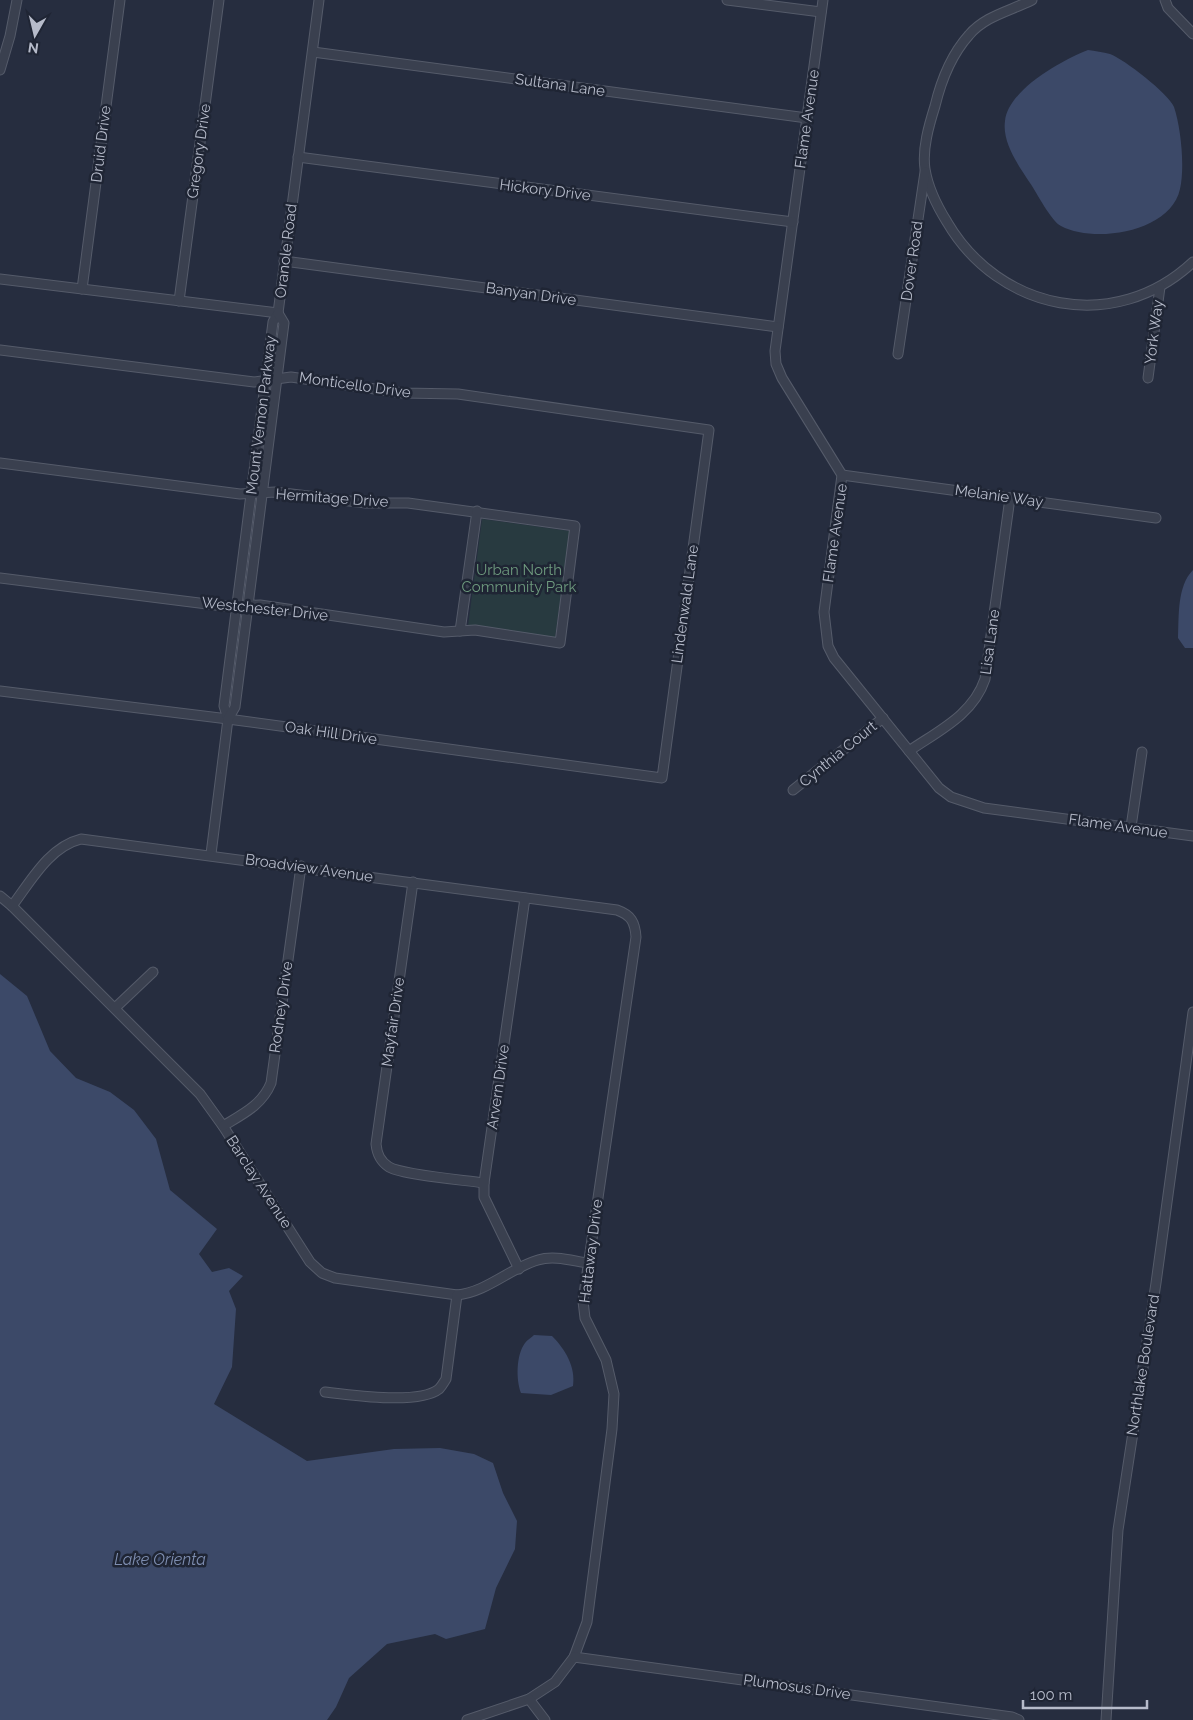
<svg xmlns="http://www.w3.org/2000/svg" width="1193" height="1720" viewBox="0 0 1193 1720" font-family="Raleway,sans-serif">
<rect width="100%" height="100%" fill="#262d3f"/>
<path fill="#283a40" d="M 482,519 L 570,531 L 555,638 L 468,626 Z"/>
<g fill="#3c4968">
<path d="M 1088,50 C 1095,51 1103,52 1110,54 C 1124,59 1169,94 1174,107 C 1181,128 1185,167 1180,189 C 1171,232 1095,244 1061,226 C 1051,221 1037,193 1030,183 C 1019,166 1002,143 1005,121 C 1008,90 1062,60 1088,50 Z"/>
<path d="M 1193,570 L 1193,648 L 1185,648 L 1178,638 C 1179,616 1177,586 1193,570 Z"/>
<path d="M 0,974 L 27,996 L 50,1051 L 76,1078 L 110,1092 L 134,1110 L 156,1139 L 170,1190 L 217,1229 L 199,1254 L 212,1272 L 229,1268 L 243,1276 L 229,1291 L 236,1309 L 232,1367 L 214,1404 L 307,1461 L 394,1449 L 440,1448 L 474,1454 L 493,1463 L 503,1493 L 517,1521 L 515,1549 L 496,1588 L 485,1629 L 446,1639 L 435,1634 L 387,1644 L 349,1678 L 336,1707 L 327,1720 L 0,1720 Z"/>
<path d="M 534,1335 L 552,1336 C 565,1349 576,1367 573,1386 L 551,1395 L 521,1393 C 516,1380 516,1355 525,1343 C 527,1340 532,1337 534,1335 Z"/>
</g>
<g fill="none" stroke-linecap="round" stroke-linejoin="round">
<defs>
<g id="minor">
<path d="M 727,0 L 821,12"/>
<path d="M 823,0 L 775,351 L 776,364 L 782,378 L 842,475 L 824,612 L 828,646 L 834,658 L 939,788 L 951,797 L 984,808 L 1193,836"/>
<path d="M 1032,0 C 1010,11 985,16 969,35 C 952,54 941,81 935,106 C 929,125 922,149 925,169 C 928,188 937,206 947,222 C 999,311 1115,335 1193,262"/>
<path d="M 1165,0 L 1168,8 L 1193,34"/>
<path d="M 313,52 L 807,118"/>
<path d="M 0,70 L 10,36 L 17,0"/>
<path d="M 298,157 L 793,222"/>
<path d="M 284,261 L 778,327"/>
<path d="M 0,279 L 278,313"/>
<path d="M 82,289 L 120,0"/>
<path d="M 179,301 L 219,0"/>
<path d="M 0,350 L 254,382 L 291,377 L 403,393 L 458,394 L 709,430 L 662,778 L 228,719 L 0,691"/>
<path d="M 898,354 L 925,172"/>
<path d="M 1148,378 L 1160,287"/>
<path d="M 0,463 L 240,494 L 275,492 L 366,503 L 408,503 L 575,526 L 560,643 L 475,630 L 444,632 L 260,605 L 223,606 L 0,578"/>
<path d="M 842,475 L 1156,518"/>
<path d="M 460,631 L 477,511"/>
<path d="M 228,719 L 224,706 L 273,322 L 278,313 L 319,0"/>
<path d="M 909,751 C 938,731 973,715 985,679 L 1010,498"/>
<path d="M 793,790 L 883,718"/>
<path d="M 1131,827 L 1142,752"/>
<path d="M 211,854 L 228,719 L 235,707 L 284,323 L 278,313"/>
<path d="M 413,882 L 376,1144 C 377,1154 380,1161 389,1167 C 403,1175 464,1180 484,1183"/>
<path d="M 0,896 L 12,906 L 200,1094 L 223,1126 L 310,1262 L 322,1273 L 335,1278 L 457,1295 C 487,1292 510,1268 538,1260 C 554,1255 573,1261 588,1263"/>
<path d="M 12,906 C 31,881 49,847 81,839 L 617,910 C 631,915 635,922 636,937 L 583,1301 L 585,1318 L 606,1360 L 614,1394 L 612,1429 L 587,1622 L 574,1657 L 555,1682 L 529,1699 L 467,1720"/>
<path d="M 115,1008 L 153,972"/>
<path d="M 223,1126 C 243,1114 262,1105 271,1083 L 301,866"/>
<path d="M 519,1269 L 484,1197 L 484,1183 L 525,898"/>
<path d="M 325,1392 C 350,1395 419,1405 439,1389 C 442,1386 444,1382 446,1379 L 457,1295"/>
<path d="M 574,1657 L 1012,1717 L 1019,1720"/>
<path d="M 529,1699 L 545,1720"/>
<path d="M 1106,1720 L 1118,1530 L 1156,1283 L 1193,1012"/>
</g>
</defs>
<use href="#minor" stroke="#555b6a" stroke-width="11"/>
<use href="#minor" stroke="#3a404f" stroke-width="9"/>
</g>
<g text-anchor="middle" stroke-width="5" stroke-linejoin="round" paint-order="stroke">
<g font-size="15" fill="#b6bbca" stroke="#1f2534">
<text transform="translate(560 85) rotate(8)" y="5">Sultana Lane</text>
<text transform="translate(807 119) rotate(-82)" y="5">Flame Avenue</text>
<text transform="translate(101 144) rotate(-83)" y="5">Druid Drive</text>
<text transform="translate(199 151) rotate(-82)" y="5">Gregory Drive</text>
<text transform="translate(545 190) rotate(7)" y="5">Hickory Drive</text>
<text transform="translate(286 251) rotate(-83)" y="5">Oranole Road</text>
<text transform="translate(912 261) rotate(-82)" y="5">Dover Road</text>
<text transform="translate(531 294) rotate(8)" y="5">Banyan Drive</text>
<text transform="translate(1154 332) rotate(-83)" y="5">York Way</text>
<text transform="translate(355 385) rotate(8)" y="5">Monticello Drive</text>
<text transform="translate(261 415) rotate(-83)" y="5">Mount Vernon Parkway</text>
<text transform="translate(999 496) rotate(8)" y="5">Melanie Way</text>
<text transform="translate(332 498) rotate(4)" y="5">Hermitage Drive</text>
<text transform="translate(835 533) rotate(-82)" y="5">Flame Avenue</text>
<text transform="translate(685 604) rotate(-82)" y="5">Lindenwald Lane</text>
<text transform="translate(265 609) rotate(6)" y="5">Westchester Drive</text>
<text transform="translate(990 642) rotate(-82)" y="5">Lisa Lane</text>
<text transform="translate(331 733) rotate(8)" y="5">Oak Hill Drive</text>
<text transform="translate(838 754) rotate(-39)" y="5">Cynthia Court</text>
<text transform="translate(1118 826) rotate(8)" y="5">Flame Avenue</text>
<text transform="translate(309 868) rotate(8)" y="5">Broadview Avenue</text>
<text transform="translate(281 1007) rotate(-82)" y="5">Rodney Drive</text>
<text transform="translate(393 1022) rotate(-82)" y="5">Mayfair Drive</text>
<text transform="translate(498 1087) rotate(-82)" y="5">Arvern Drive</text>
<text transform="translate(259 1182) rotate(57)" y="5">Barclay Avenue</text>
<text transform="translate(591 1251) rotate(-83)" y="5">Hattaway Drive</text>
<text transform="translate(1143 1365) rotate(-81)" y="5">Northlake Boulevard</text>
<text transform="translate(797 1687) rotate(8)" y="5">Plumosus Drive</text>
</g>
<g font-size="15" fill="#6e9a7e" stroke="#1f2534">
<text x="519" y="575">Urban North<tspan x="519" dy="17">Community Park</tspan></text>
</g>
<g font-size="16" font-style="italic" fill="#7e8eb1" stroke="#1f2534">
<text x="160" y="1565">Lake Orienta</text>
</g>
</g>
<g transform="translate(35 35) rotate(188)" stroke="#1f2534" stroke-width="4" paint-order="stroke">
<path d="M0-4L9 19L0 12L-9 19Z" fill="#b6bbca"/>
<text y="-8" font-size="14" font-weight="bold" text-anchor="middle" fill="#b6bbca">N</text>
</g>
<path d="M1023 1700v8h124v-8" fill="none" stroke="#b6bbca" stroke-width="2.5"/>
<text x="1030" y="1700" font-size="15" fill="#b6bbca" stroke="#1f2534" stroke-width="4" paint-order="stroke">100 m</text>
</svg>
